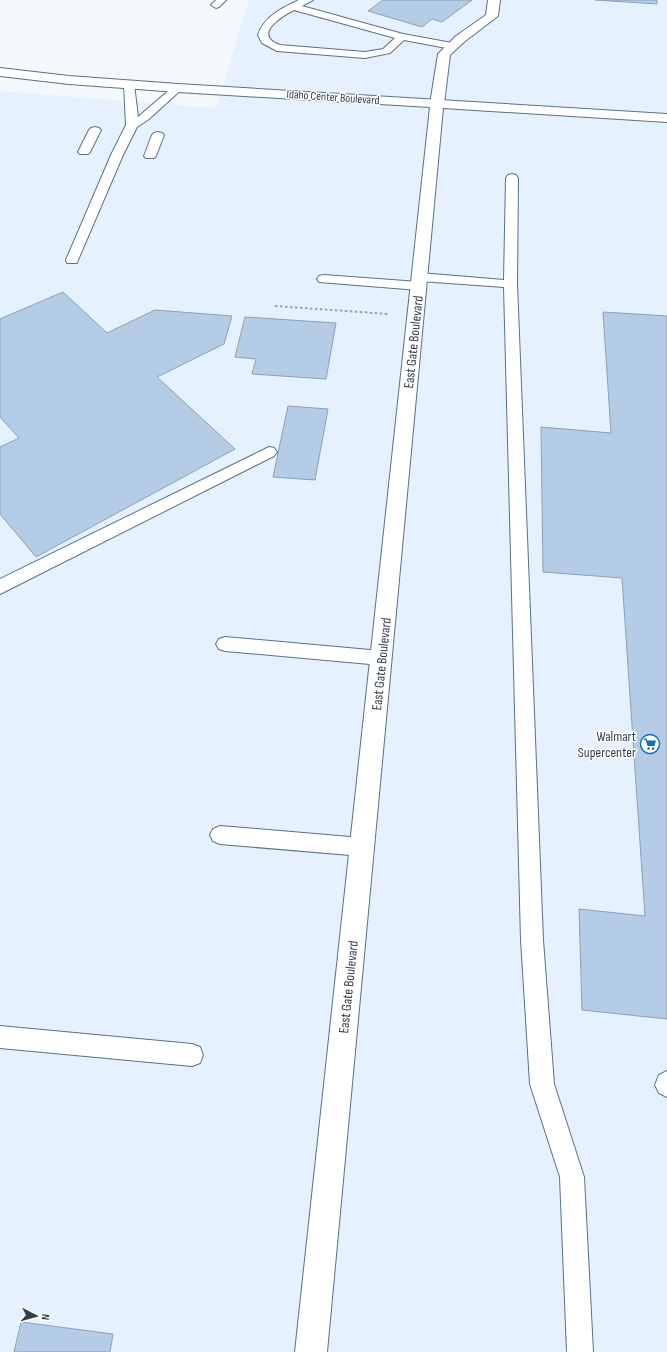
<svg xmlns="http://www.w3.org/2000/svg" width="667" height="1352" viewBox="0 0 667 1352" font-family="'Sofia Sans Condensed',sans-serif">
<rect width="100%" height="100%" fill="#f3f8fd"/>
<path fill="#e5f1fe" d="M 249,0 L 667,0 L 667,1352 L 0,1352 L 0,91 L 216,108 Z"/>
<g fill="#b5cce6" stroke="#8aa0b9">
<path d="M 383,0 L 472,0 L 442,22 L 432,19 L 422,27 L 368,11 Z"/>
<path d="M 595,0 L 657,0 L 657,4 Z"/>
<path d="M 63,292 L 107,333 L 155,310 L 232,316 L 224,344 L 157,377 L 235,449 L 36,557 L 0,514 L 0,447 L 19,438 L 0,417 L 0,319 Z"/>
<path d="M 603,312 L 667,316 L 667,1019 L 582,1010 L 579,909 L 645,916 L 622,578 L 543,572 L 541,427 L 611,433 Z"/>
<path d="M 245,317 L 336,323 L 326,379 L 252,374 L 256,359 L 235,357 Z"/>
<path d="M 288,406 L 328,409 L 315,480 L 273,477 Z"/>
<path d="M 21,1322 L 113,1334 L 110,1352 L 14,1352 Z"/>
</g>
<g fill="none" stroke-linecap="round" stroke-linejoin="round">
<defs>
<g id="lane">
<path d="M 216,0 L 226,0 L 219,7 L 216,8 L 211,5 Z"/>
<path d="M 299,0 L 313,0 L 302,6 L 403,34 L 452,43 L 457,46 L 452,49 L 404,40 L 390,53 L 365,58 L 277,51 L 262,43 L 258,35 C 264,16 284,7 299,0 ZM 294,10 L 395,38 L 383,49 L 365,52 L 280,45 C 277,44 273,42 271,40 C 260,29 286,14 294,10 Z"/>
<path d="M 129,81 L 134,84 L 138,117 L 174,86 L 178,85 L 183,88 L 149,119 L 137,127 L 123,155 L 78,260 L 77,263 L 67,263 L 66,260 L 111,155 L 126,125 L 124,84 Z"/>
<path d="M 95,127 L 99,128 L 101,130 L 90,152 L 88,154 L 80,154 L 78,152 L 89,130 L 91,128 Z"/>
<path d="M 158,132 L 162,133 L 164,135 L 156,156 L 154,158 L 146,158 L 144,156 L 152,135 L 154,133 Z"/>
<path d="M 512,174 L 516,175 L 518,178 L 517,284 L 543,940 L 554,1084 L 584,1177 L 593,1352 L 567,1352 L 560,1177 L 530,1084 L 521,940 L 504,287 L 420,281 L 415,280 L 413,277 L 415,274 L 420,273 L 504,280 L 506,178 L 508,175 Z"/>
<path d="M 324,275 L 419,282 L 424,283 L 426,286 L 424,289 L 419,290 L 319,282 L 317,279 L 319,276 Z"/>
<path d="M 269,447 L 274,448 L 277,452 L 274,456 L 0,594 L 0,579 Z"/>
<path d="M 225,637 L 381,651 L 387,653 L 390,658 L 387,663 L 381,665 L 225,651 L 219,649 L 216,644 L 219,639 Z"/>
<path d="M 220,826 L 362,838 L 369,840 L 372,847 L 369,854 L 362,856 L 220,844 L 213,841 L 210,835 L 213,829 Z"/>
<path d="M 0,1026 L 192,1044 L 200,1047 L 203,1055 L 200,1063 L 192,1066 L 0,1048 Z"/>
<path d="M 667,1071 L 667,1097 L 659,1093 L 655,1085 L 659,1075 Z"/>
</g>
<path id="street" d="M 488,0 L 500,0 L 498,16 L 464,42 L 450,55 L 444,104 L 442,107 L 432,107 L 430,104 L 438,54 L 456,36 L 486,15 Z"/>
<path id="secondary" d="M 0,68 L 69,76 L 178,84 L 667,114 L 667,122 L 443,108 L 327,1352 L 295,1352 L 430,107 L 178,92 L 69,84 L 0,76 Z"/>
</defs>
<use href="#lane" stroke="#5b7087" stroke-width="2"/>
<use href="#street" stroke="#5b7087" stroke-width="2"/>
<use href="#secondary" stroke="#5b7087" stroke-width="2"/>
<path stroke="#99a0a8" stroke-width="2" stroke-dasharray="2.5 2.5" stroke-linecap="butt" d="M 275,306 L 388,314"/>
<use href="#lane" fill="#fff" fill-rule="evenodd"/>
<use href="#street" fill="#fff" fill-rule="evenodd"/>
<use href="#secondary" fill="#fff" fill-rule="evenodd"/>
</g>
<defs>
<symbol id="supermarket-ring" viewBox="-11 -11 22 22"><circle r="9.5" fill="#fff" stroke="#156dbb" stroke-width="1.5"/><path d="M-6-5.5h2.5l.6 2H6L4.5 2H-2.5L-4.4-4H-6ZM-1.5 3.2a1.3 1.3 0 1 0 .1 0ZM3 3.2a1.3 1.3 0 1 0 .1 0Z" fill="#156dbb"/></symbol>
</defs>
<g fill-rule="evenodd">
<use href="#supermarket-ring" x="639" y="733" width="22" height="22"/>
</g>
<g text-anchor="middle" stroke-width="3" stroke-linejoin="round" paint-order="stroke">
<g font-size="12" fill="#343e48" stroke="#fff">
<text transform="translate(333 97) rotate(4)" y="4">Idaho Center Boulevard</text>
</g>
<g font-size="14" fill="#343e48" stroke="#fff">
<text transform="translate(413 342) rotate(-84)" y="5">East Gate Boulevard</text>
<text transform="translate(381 664) rotate(-84)" y="5">East Gate Boulevard</text>
<text transform="translate(348 987) rotate(-84)" y="5">East Gate Boulevard</text>
</g>
<g font-size="14" fill="#343e48" stroke="#fff" text-anchor="end">
<text x="636" y="741">Walmart<tspan x="636" dy="16">Supercenter</tspan></text>
</g>
</g>
<g transform="translate(36 1316) rotate(96)" stroke="#ffffff" stroke-width="3" paint-order="stroke">
<path d="M0-3L7 15L0 10L-7 15Z" fill="#343e48"/>
<text y="-6" font-size="11" font-weight="bold" text-anchor="middle" fill="#343e48">N</text>
</g>
</svg>
